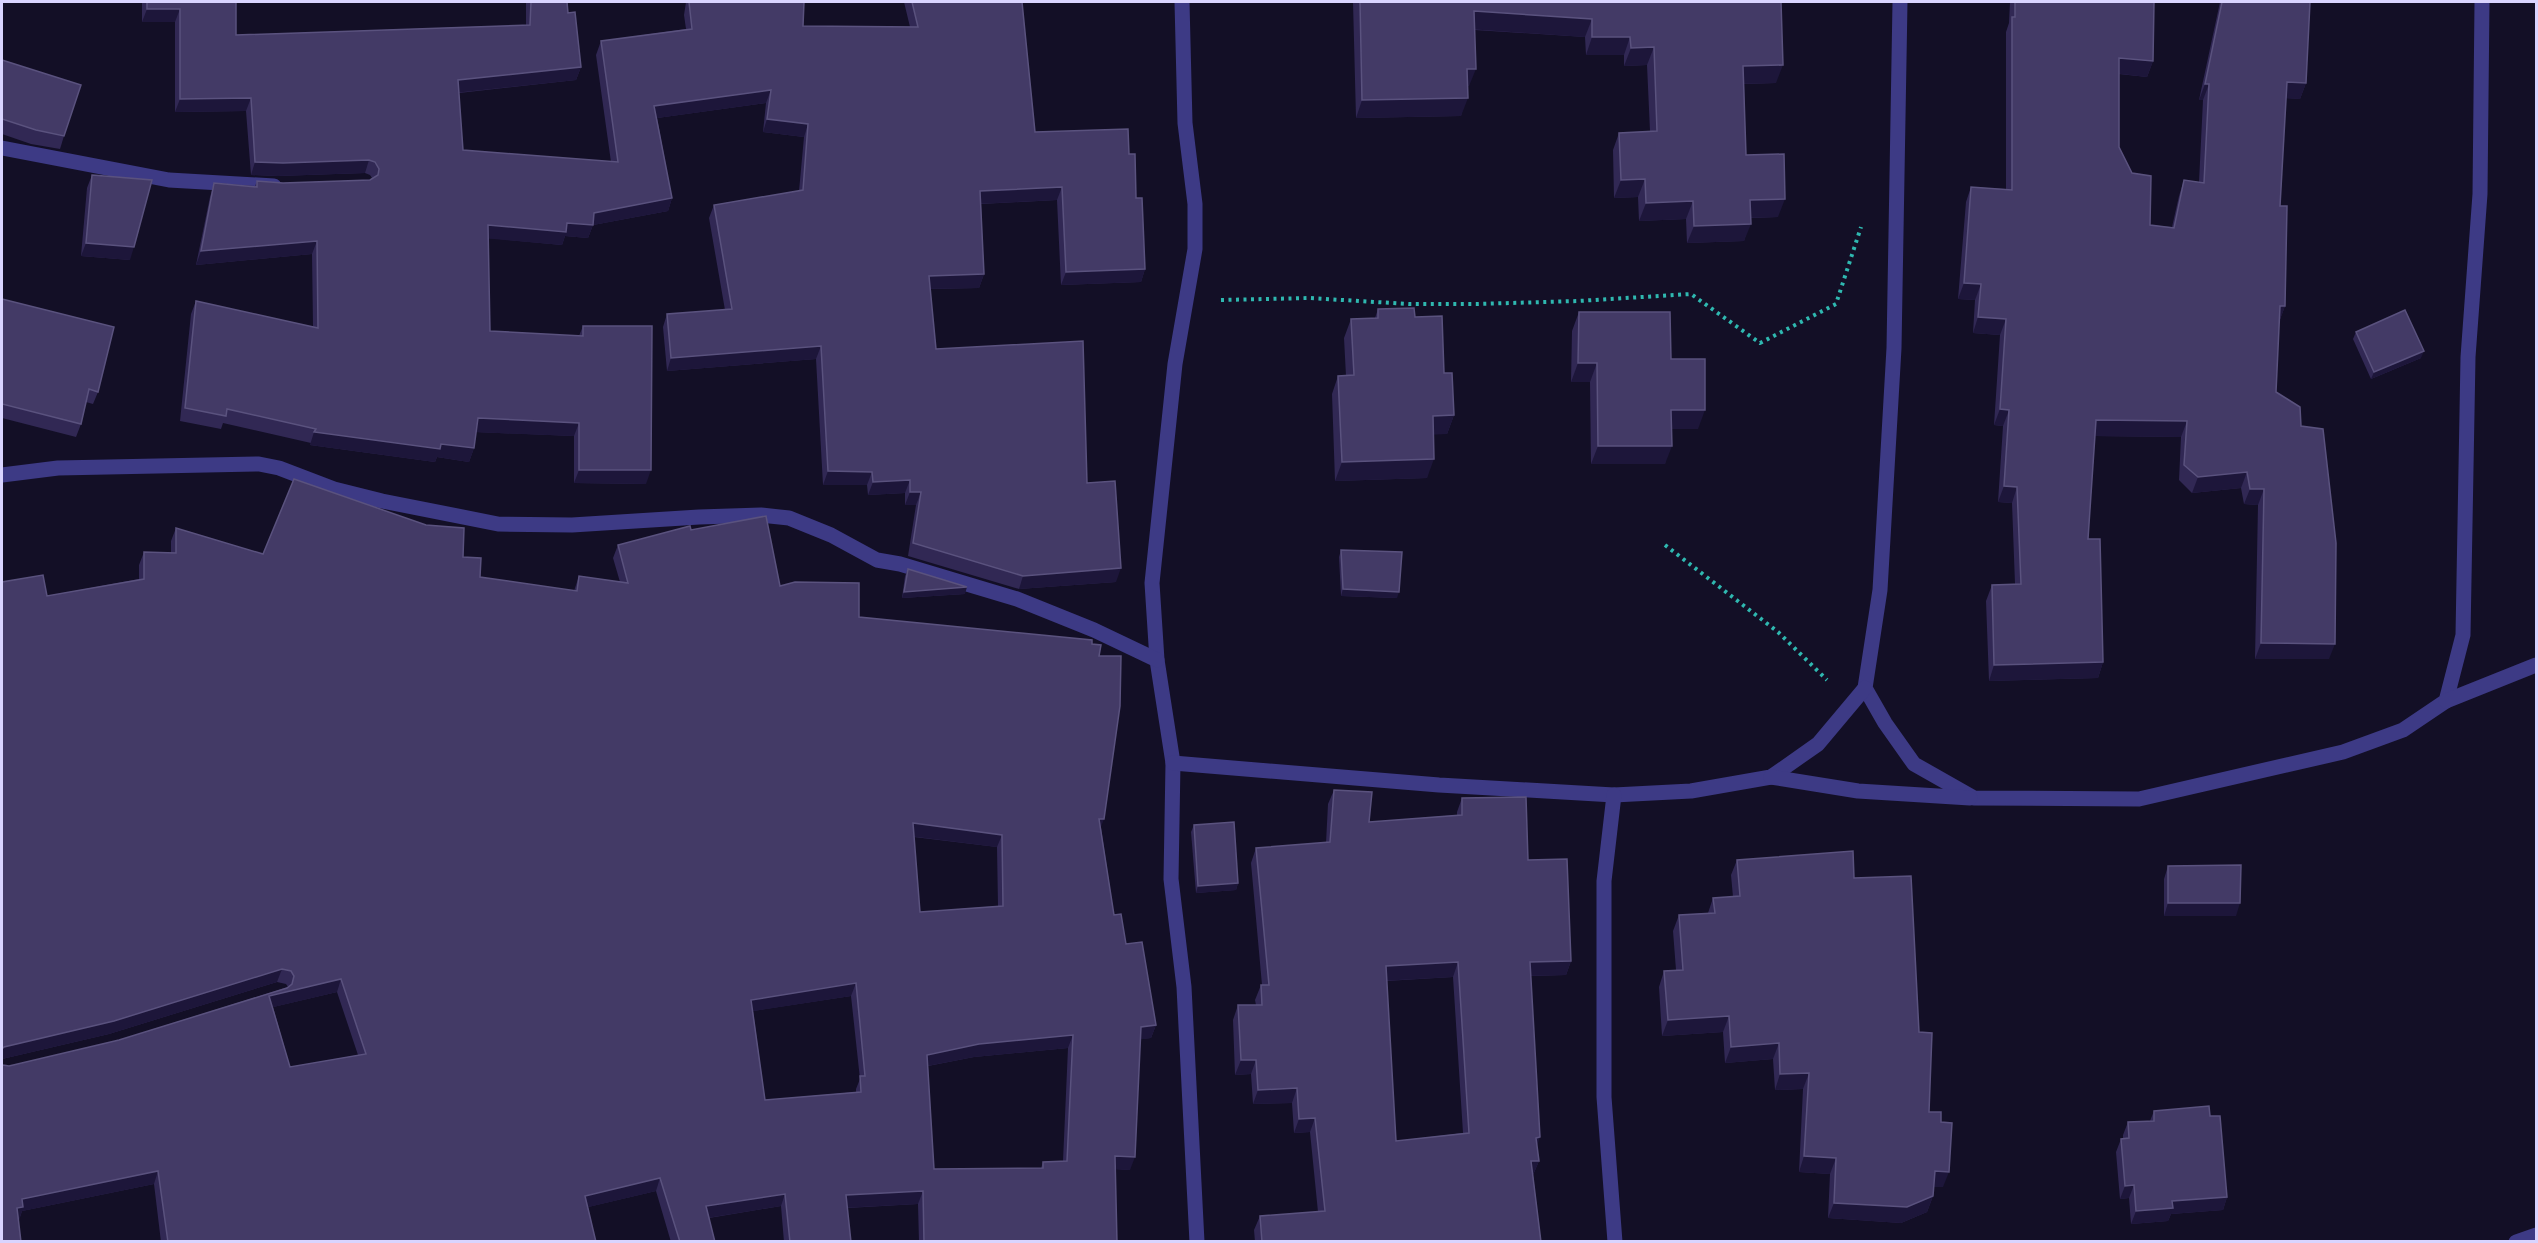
<svg xmlns="http://www.w3.org/2000/svg" width="2538" height="1243" viewBox="0 0 2538 1243" font-family="Karla,sans-serif">
<rect width="100%" height="100%" fill="#130f26"/>
<g fill="none" stroke-linecap="round" stroke-linejoin="round">
<g stroke="#2fb8b0" stroke-width="4" stroke-dasharray="3 4.5" stroke-linecap="butt">
<path d="M 1221,300 L 1309,298 L 1409,304 L 1477,304 L 1578,301 L 1691,294 L 1760,343 L 1836,304 L 1861,227"/>
<path d="M 1665,545 L 1778,632 L 1827,680"/>
</g>
<g stroke="#3d3a85" stroke-width="15">
<path d="M 1182,2 L 1185,123 L 1195,204 L 1195,249 L 1175,364 L 1152,583 L 1157,660 L 1173,763 L 1171,879 L 1184,987 L 1197,1242"/>
<path d="M 1900,2 L 1894,348 L 1880,590 L 1865,688 L 1885,723 L 1914,764 L 1974,798 L 2139,799 L 2343,752 L 2403,730 L 2446,701 L 2463,635 L 2468,357 L 2480,194 L 2482,2"/>
<path d="M 2,148 L 169,180 L 274,186"/>
<path d="M 2,475 L 58,468 L 259,464 L 279,468 L 334,489 L 382,501 L 498,524 L 572,525 L 699,517 L 761,515 L 789,518 L 831,535 L 877,560 L 900,564 L 1017,599 L 1094,630 L 1157,660"/>
<path d="M 2446,701 L 2536,665"/>
<path d="M 1173,763 L 1439,785 L 1614,795 L 1691,791 L 1771,777 L 1818,744 L 1865,688"/>
<path d="M 1771,777 L 1858,791 L 1970,798"/>
<path d="M 1614,795 L 1604,881 L 1604,1097 L 1615,1242"/>
<path d="M 2516,1242 L 2536,1235"/>
</g>
</g>
<g fill="#312854" fill-rule="evenodd">
<path d="M 142,2 L 236,2 L 236,35 L 526,25 L 526,2 L 567,2 L 568,13 L 581,67 L 576,80 L 459,93 L 463,150 L 611,162 L 596,55 L 601,41 L 686,29 L 684,15 L 686,2 L 804,2 L 803,26 L 910,27 L 904,2 L 1022,2 L 1035,132 L 1129,154 L 1136,198 L 1145,269 L 1141,282 L 1061,285 L 1057,200 L 981,204 L 984,274 L 979,288 L 930,289 L 936,349 L 1087,483 L 1116,582 L 1019,589 L 908,556 L 916,505 L 905,505 L 905,493 L 868,495 L 867,485 L 823,485 L 816,359 L 667,371 L 663,327 L 667,314 L 725,310 L 709,218 L 714,205 L 799,191 L 804,137 L 763,132 L 766,103 L 657,118 L 672,198 L 668,211 L 593,225 L 588,238 L 565,236 L 562,245 L 488,238 L 490,331 L 579,336 L 583,326 L 646,484 L 574,483 L 574,436 L 476,432 L 474,448 L 469,462 L 437,457 L 435,462 L 310,445 L 311,443 L 223,423 L 221,429 L 180,421 L 191,314 L 196,301 L 313,327 L 312,254 L 196,265 L 210,197 L 214,183 L 255,186 L 257,181 L 283,183 L 370,180 L 372,178 L 370,175 L 365,173 L 278,176 L 251,175 L 246,111 L 175,112 L 175,22 L 142,22 Z"/>
<path d="M 1353,2 L 1781,2 L 1776,83 L 1744,84 L 1746,155 L 1778,217 L 1751,218 L 1744,241 L 1687,243 L 1686,219 L 1639,221 L 1638,197 L 1614,198 L 1613,150 L 1619,133 L 1650,131 L 1647,65 L 1624,66 L 1624,55 L 1586,55 L 1585,37 L 1475,30 L 1469,86 L 1468,86 L 1461,116 L 1356,118 Z"/>
<path d="M 2010,2 L 2154,2 L 2153,61 L 2147,77 L 2119,74 L 2119,147 L 2150,225 L 2172,227 L 2179,196 L 2184,180 L 2199,182 L 2203,100 L 2199,100 L 2220,2 L 2316,2 L 2315,3 L 2310,2 L 2306,83 L 2300,99 L 2286,98 L 2280,206 L 2285,306 L 2279,322 L 2276,392 L 2301,426 L 2329,659 L 2255,659 L 2258,505 L 2244,504 L 2241,488 L 2192,493 L 2179,480 L 2181,437 L 2095,436 L 2088,539 L 2103,662 L 2098,678 L 1989,681 L 1986,601 L 1992,585 L 2015,584 L 2012,503 L 1998,502 L 2003,426 L 1994,425 L 2000,335 L 1973,333 L 1975,300 L 1958,299 L 1966,202 L 1971,187 L 2006,189 L 2006,32 L 2009,23 Z"/>
<path d="M 2,60 L 64,136 L 60,149 L 31,144 L 2,134 Z"/>
<path d="M 92,175 L 130,260 L 81,256 L 87,188 Z"/>
<path d="M 2,299 L 98,392 L 93,404 L 86,402 L 81,424 L 76,437 L 2,418 Z"/>
<path d="M 1378,309 L 1415,317 L 1444,373 L 1454,415 L 1447,434 L 1433,434 L 1427,478 L 1335,481 L 1332,394 L 1338,376 L 1346,376 L 1344,338 L 1351,319 L 1375,318 Z"/>
<path d="M 1579,312 L 1671,359 L 1698,429 L 1671,429 L 1665,464 L 1591,464 L 1590,382 L 1571,382 L 1572,331 Z"/>
<path d="M 2356,332 L 2421,358 L 2371,379 L 2353,339 Z"/>
<path d="M 176,528 L 263,554 L 463,557 L 480,577 L 574,591 L 579,576 L 620,582 L 613,558 L 618,545 L 691,530 L 780,586 L 859,617 L 1092,644 L 1099,656 L 1101,828 L 1114,915 L 1156,1025 L 1151,1038 L 1140,1039 L 1130,1170 L 1115,1169 L 1117,1242 L 919,1242 L 918,1204 L 847,1208 L 851,1242 L 784,1242 L 781,1206 L 709,1218 L 715,1242 L 671,1242 L 656,1191 L 588,1207 L 596,1242 L 161,1242 L 154,1184 L 22,1211 L 19,1220 L 2,1242 L 3,1065 L 9,1066 L 119,1040 L 288,987 L 286,984 L 277,982 L 109,1034 L 2,1059 L 2,582 L 47,596 L 139,579 L 139,565 L 144,552 L 171,553 L 171,541 ZM 914,837 L 997,847 L 998,906 L 920,912 ZM 337,992 L 358,1055 L 290,1067 L 273,1007 ZM 851,996 L 860,1079 L 856,1089 L 856,1092 L 765,1100 L 753,1011 ZM 1068,1048 L 1063,1161 L 1043,1162 L 1041,1168 L 934,1169 L 928,1066 L 974,1057 Z"/>
<path d="M 1341,550 L 1397,598 L 1341,596 L 1339,557 Z"/>
<path d="M 908,569 L 965,594 L 902,598 L 905,576 Z"/>
<path d="M 1334,790 L 1369,822 L 1457,815 L 1457,812 L 1462,798 L 1528,860 L 1571,961 L 1566,975 L 1531,976 L 1537,1146 L 1539,1161 L 1533,1175 L 1541,1242 L 1255,1242 L 1254,1230 L 1260,1216 L 1318,1212 L 1310,1132 L 1294,1133 L 1292,1103 L 1253,1104 L 1251,1074 L 1235,1075 L 1233,1020 L 1238,1005 L 1256,1005 L 1255,1000 L 1261,985 L 1262,985 L 1251,863 L 1256,848 L 1326,843 L 1328,804 ZM 1453,977 L 1463,1133 L 1396,1141 L 1386,981 Z"/>
<path d="M 1194,825 L 1238,883 L 1236,890 L 1196,893 L 1191,832 Z"/>
<path d="M 1737,860 L 1854,878 L 1919,1032 L 1929,1112 L 1943,1187 L 1934,1187 L 1933,1196 L 1927,1212 L 1901,1223 L 1828,1218 L 1830,1174 L 1799,1172 L 1803,1089 L 1775,1090 L 1773,1059 L 1725,1063 L 1723,1032 L 1662,1036 L 1659,987 L 1664,971 L 1676,970 L 1673,931 L 1679,915 L 1708,913 L 1713,898 L 1733,897 L 1731,875 Z"/>
<path d="M 2168,866 L 2236,916 L 2164,916 L 2164,879 Z"/>
<path d="M 2154,1111 L 2210,1116 L 2227,1197 L 2223,1210 L 2171,1214 L 2168,1221 L 2131,1224 L 2129,1198 L 2120,1199 L 2116,1152 L 2121,1139 L 2123,1139 L 2123,1135 L 2128,1122 L 2150,1121 Z"/>
</g>
<g fill="#1d163a">
<path d="M 147,9 L 180,9 L 175,22 L 142,22 Z"/>
<path d="M 1474,11 L 1592,19 L 1585,37 L 1468,29 Z"/>
<path d="M 1592,37 L 1630,37 L 1624,55 L 1586,55 Z"/>
<path d="M 1654,47 L 1647,65 L 1624,66 L 1631,48 Z"/>
<path d="M 2119,58 L 2153,61 L 2147,77 L 2113,73 Z"/>
<path d="M 1783,65 L 1776,83 L 1737,84 L 1743,66 Z"/>
<path d="M 581,67 L 576,80 L 454,93 L 458,80 Z"/>
<path d="M 1467,69 L 1476,69 L 1469,86 L 1461,87 Z"/>
<path d="M 2287,82 L 2306,83 L 2300,99 L 2282,98 Z"/>
<path d="M 2205,84 L 2209,84 L 2203,100 L 2199,100 Z"/>
<path d="M 771,90 L 766,103 L 650,119 L 654,106 Z"/>
<path d="M 251,98 L 246,111 L 175,112 L 180,99 Z"/>
<path d="M 1468,98 L 1461,116 L 1356,118 L 1362,100 Z"/>
<path d="M 767,119 L 808,124 L 804,137 L 763,132 Z"/>
<path d="M 369,160 L 365,173 L 278,176 L 251,175 L 255,162 Z"/>
<path d="M 1645,179 L 1638,197 L 1614,198 L 1621,180 Z"/>
<path d="M 1062,187 L 1057,200 L 975,204 L 980,191 Z"/>
<path d="M 672,198 L 668,211 L 593,225 L 588,238 L 565,236 L 562,245 L 483,238 L 488,225 L 567,223 L 594,213 Z"/>
<path d="M 1785,199 L 1778,217 L 1743,218 L 1750,200 Z"/>
<path d="M 1693,201 L 1686,219 L 1639,221 L 1646,203 Z"/>
<path d="M 1751,224 L 1744,241 L 1687,243 L 1694,226 Z"/>
<path d="M 317,241 L 312,254 L 196,265 L 201,251 Z"/>
<path d="M 86,243 L 134,247 L 130,260 L 81,256 Z"/>
<path d="M 1145,269 L 1141,282 L 1061,285 L 1066,272 Z"/>
<path d="M 984,274 L 979,288 L 924,289 L 929,276 Z"/>
<path d="M 1964,283 L 1981,284 L 1975,300 L 1958,299 Z"/>
<path d="M 2280,306 L 2285,306 L 2279,322 Z"/>
<path d="M 1978,317 L 2006,319 L 2000,335 L 1973,333 Z"/>
<path d="M 821,346 L 816,359 L 667,371 L 671,358 Z"/>
<path d="M 2424,351 L 2421,358 L 2371,379 L 2374,372 Z"/>
<path d="M 1578,363 L 1597,363 L 1590,382 L 1571,382 Z"/>
<path d="M 2000,409 L 2009,410 L 2003,426 L 1994,425 Z"/>
<path d="M 1671,410 L 1705,410 L 1698,429 L 1665,429 Z"/>
<path d="M 1454,415 L 1447,434 L 1426,435 L 1433,416 Z"/>
<path d="M 478,418 L 579,423 L 574,436 L 473,432 Z"/>
<path d="M 2096,420 L 2187,421 L 2181,437 L 2090,436 Z"/>
<path d="M 314,432 L 441,444 L 474,448 L 469,462 L 437,457 L 435,462 L 310,445 Z"/>
<path d="M 1598,446 L 1672,446 L 1665,464 L 1591,464 Z"/>
<path d="M 1434,459 L 1427,478 L 1335,481 L 1342,462 Z"/>
<path d="M 579,470 L 651,470 L 646,484 L 574,483 Z"/>
<path d="M 828,471 L 872,472 L 867,485 L 823,485 Z"/>
<path d="M 2247,472 L 2241,488 L 2192,493 L 2198,477 Z"/>
<path d="M 910,480 L 905,493 L 868,495 L 873,482 Z"/>
<path d="M 2004,486 L 2017,487 L 2012,503 L 1998,502 Z"/>
<path d="M 2250,489 L 2264,489 L 2258,505 L 2244,504 Z"/>
<path d="M 910,492 L 921,492 L 916,505 L 905,505 Z"/>
<path d="M 1121,568 L 1116,582 L 1019,589 L 1023,576 Z"/>
<path d="M 967,587 L 965,594 L 902,598 L 904,592 Z"/>
<path d="M 1343,589 L 1399,592 L 1397,598 L 1341,596 Z"/>
<path d="M 2261,643 L 2335,644 L 2329,659 L 2255,659 Z"/>
<path d="M 2103,662 L 2098,678 L 1989,681 L 1994,665 Z"/>
<path d="M 1099,819 L 1104,819 L 1099,832 Z"/>
<path d="M 913,823 L 1002,835 L 997,847 L 909,836 Z"/>
<path d="M 1238,883 L 1236,890 L 1196,893 L 1198,886 Z"/>
<path d="M 2168,903 L 2240,903 L 2236,916 L 2164,916 Z"/>
<path d="M 1571,961 L 1566,975 L 1524,976 L 1530,962 Z"/>
<path d="M 1458,962 L 1453,977 L 1380,981 L 1386,966 Z"/>
<path d="M 282,969 L 277,982 L 109,1034 L 2,1059 L 2,1049 L 4,1047 Z"/>
<path d="M 341,979 L 337,992 L 265,1009 L 269,996 Z"/>
<path d="M 856,983 L 851,996 L 747,1012 L 751,1000 Z"/>
<path d="M 1729,1016 L 1723,1032 L 1662,1036 L 1668,1020 Z"/>
<path d="M 1156,1025 L 1151,1038 L 1136,1040 L 1141,1027 Z"/>
<path d="M 1073,1035 L 1068,1048 L 974,1057 L 922,1067 L 927,1055 L 979,1044 Z"/>
<path d="M 1779,1043 L 1773,1059 L 1725,1063 L 1731,1047 Z"/>
<path d="M 1241,1060 L 1256,1060 L 1251,1074 L 1235,1075 Z"/>
<path d="M 1809,1073 L 1803,1089 L 1775,1090 L 1780,1074 Z"/>
<path d="M 1297,1088 L 1292,1103 L 1253,1104 L 1258,1090 Z"/>
<path d="M 1315,1118 L 1310,1132 L 1294,1133 L 1299,1119 Z"/>
<path d="M 1540,1137 L 1535,1152 L 1536,1138 Z"/>
<path d="M 1115,1156 L 1135,1157 L 1130,1170 L 1110,1169 Z"/>
<path d="M 1804,1156 L 1836,1158 L 1830,1174 L 1799,1172 Z"/>
<path d="M 1531,1161 L 1539,1161 L 1533,1175 Z"/>
<path d="M 158,1171 L 154,1184 L 22,1211 L 19,1220 L 17,1208 L 22,1199 Z"/>
<path d="M 1935,1171 L 1949,1172 L 1943,1187 L 1929,1187 Z"/>
<path d="M 660,1178 L 656,1191 L 580,1209 L 585,1196 Z"/>
<path d="M 2134,1185 L 2129,1198 L 2120,1199 L 2125,1186 Z"/>
<path d="M 923,1191 L 918,1204 L 841,1208 L 846,1195 Z"/>
<path d="M 785,1194 L 781,1206 L 701,1219 L 706,1206 Z"/>
<path d="M 1933,1196 L 1927,1212 L 1901,1223 L 1828,1218 L 1834,1203 Z"/>
<path d="M 2227,1197 L 2223,1210 L 2171,1214 L 2168,1221 L 2131,1224 L 2136,1211 L 2172,1201 Z"/>
</g>
<g fill="#433a66" stroke="#5a527e" stroke-width="1.5" fill-rule="evenodd">
<path d="M 147,2 L 236,2 L 236,35 L 530,25 L 531,2 L 567,2 L 568,13 L 575,12 L 581,67 L 458,80 L 463,150 L 618,162 L 601,41 L 692,29 L 689,2 L 804,2 L 803,26 L 918,27 L 912,2 L 1022,2 L 1035,132 L 1128,129 L 1129,154 L 1135,154 L 1136,198 L 1142,198 L 1145,269 L 1066,272 L 1062,187 L 980,191 L 984,274 L 929,276 L 936,349 L 1083,341 L 1087,483 L 1115,481 L 1121,568 L 1023,576 L 913,543 L 921,492 L 910,492 L 910,480 L 873,482 L 872,472 L 828,471 L 821,346 L 671,358 L 667,314 L 732,309 L 714,205 L 803,190 L 808,124 L 767,119 L 771,90 L 654,106 L 672,198 L 594,213 L 593,225 L 567,223 L 566,232 L 488,225 L 490,331 L 583,336 L 583,326 L 652,326 L 651,470 L 579,470 L 579,423 L 478,418 L 474,448 L 441,444 L 440,449 L 314,432 L 316,429 L 227,409 L 226,416 L 185,408 L 196,301 L 318,328 L 317,241 L 201,251 L 214,183 L 257,187 L 257,181 L 283,183 L 370,180 L 378,175 L 379,169 L 375,162 L 369,160 L 283,163 L 255,162 L 251,98 L 180,99 L 180,9 L 147,9 Z"/>
<path d="M 1360,2 L 1781,2 L 1783,65 L 1743,66 L 1746,155 L 1784,154 L 1785,199 L 1750,200 L 1751,224 L 1694,226 L 1693,201 L 1646,203 L 1645,179 L 1621,180 L 1619,133 L 1657,131 L 1654,47 L 1631,48 L 1630,37 L 1592,37 L 1592,19 L 1474,11 L 1476,69 L 1467,69 L 1468,98 L 1362,100 Z"/>
<path d="M 2015,2 L 2154,2 L 2153,61 L 2119,58 L 2119,147 L 2132,173 L 2151,176 L 2150,225 L 2174,228 L 2184,180 L 2204,183 L 2209,84 L 2205,84 L 2222,2 L 2310,2 L 2306,83 L 2287,82 L 2280,206 L 2287,206 L 2285,306 L 2280,306 L 2276,392 L 2300,407 L 2301,426 L 2323,429 L 2336,543 L 2335,644 L 2261,643 L 2264,489 L 2250,489 L 2247,472 L 2198,477 L 2184,465 L 2187,421 L 2096,420 L 2088,539 L 2100,539 L 2103,662 L 1994,665 L 1992,585 L 2021,584 L 2017,487 L 2004,486 L 2009,410 L 2000,409 L 2006,319 L 1978,317 L 1981,284 L 1964,283 L 1971,187 L 2012,190 L 2012,17 L 2015,17 Z"/>
<path d="M 2,60 L 81,85 L 64,136 L 36,130 L 2,119 Z"/>
<path d="M 92,175 L 152,180 L 134,247 L 86,243 Z"/>
<path d="M 2,299 L 114,327 L 98,392 L 89,389 L 81,424 L 2,404 Z"/>
<path d="M 1414,308 L 1415,317 L 1442,316 L 1444,373 L 1452,373 L 1454,415 L 1433,416 L 1434,459 L 1342,462 L 1338,376 L 1354,375 L 1351,319 L 1378,318 L 1378,309 Z"/>
<path d="M 2405,310 L 2424,351 L 2374,372 L 2356,332 Z"/>
<path d="M 1579,312 L 1670,312 L 1671,359 L 1705,359 L 1705,410 L 1671,410 L 1672,446 L 1598,446 L 1597,363 L 1578,363 Z"/>
<path d="M 294,479 L 426,525 L 464,528 L 463,557 L 481,558 L 480,577 L 577,591 L 579,576 L 628,583 L 618,545 L 690,526 L 691,530 L 766,516 L 780,586 L 795,582 L 859,583 L 859,617 L 1092,640 L 1092,644 L 1101,645 L 1099,656 L 1121,656 L 1120,706 L 1104,819 L 1099,819 L 1114,915 L 1121,914 L 1126,944 L 1142,942 L 1156,1025 L 1141,1027 L 1135,1157 L 1115,1156 L 1117,1242 L 924,1242 L 923,1191 L 846,1195 L 851,1242 L 790,1242 L 785,1194 L 706,1206 L 715,1242 L 680,1242 L 660,1178 L 585,1196 L 596,1242 L 168,1242 L 158,1171 L 22,1199 L 23,1207 L 17,1208 L 21,1242 L 2,1242 L 2,1064 L 3,1065 L 9,1066 L 119,1040 L 287,988 L 292,984 L 294,976 L 291,971 L 282,969 L 114,1021 L 4,1047 L 2,1049 L 2,582 L 43,575 L 47,596 L 144,579 L 144,552 L 176,553 L 176,528 L 263,554 ZM 913,823 L 1002,835 L 1003,906 L 920,912 ZM 341,979 L 366,1054 L 290,1067 L 269,996 ZM 856,983 L 865,1076 L 860,1076 L 861,1092 L 765,1100 L 751,1000 ZM 1073,1035 L 1067,1161 L 1043,1162 L 1043,1168 L 934,1169 L 927,1055 L 979,1044 Z"/>
<path d="M 1341,550 L 1402,552 L 1399,592 L 1343,589 Z"/>
<path d="M 908,569 L 967,587 L 904,592 Z"/>
<path d="M 1334,790 L 1372,792 L 1369,822 L 1462,815 L 1462,798 L 1526,797 L 1528,860 L 1567,859 L 1571,961 L 1530,962 L 1540,1137 L 1536,1138 L 1539,1161 L 1531,1161 L 1541,1242 L 1262,1242 L 1260,1216 L 1325,1211 L 1315,1118 L 1299,1119 L 1297,1088 L 1258,1090 L 1256,1060 L 1241,1060 L 1238,1005 L 1262,1005 L 1261,985 L 1269,985 L 1256,848 L 1330,842 ZM 1458,962 L 1469,1133 L 1396,1141 L 1386,966 Z"/>
<path d="M 1234,822 L 1238,883 L 1198,886 L 1194,825 Z"/>
<path d="M 1853,851 L 1854,878 L 1911,876 L 1919,1032 L 1932,1033 L 1929,1112 L 1941,1112 L 1941,1122 L 1952,1123 L 1949,1172 L 1935,1171 L 1933,1196 L 1907,1207 L 1834,1203 L 1836,1158 L 1804,1156 L 1809,1073 L 1780,1074 L 1779,1043 L 1731,1047 L 1729,1016 L 1668,1020 L 1664,971 L 1683,970 L 1679,915 L 1715,913 L 1713,898 L 1740,896 L 1737,860 Z"/>
<path d="M 2241,865 L 2240,903 L 2168,903 L 2168,866 Z"/>
<path d="M 2209,1106 L 2210,1116 L 2220,1116 L 2227,1197 L 2172,1201 L 2173,1208 L 2136,1211 L 2134,1185 L 2125,1186 L 2121,1139 L 2129,1138 L 2128,1122 L 2154,1121 L 2154,1111 Z"/>
</g>
<rect width="2538" height="1243" fill="none" stroke="#d9d4ff" stroke-width="6"/>
</svg>
